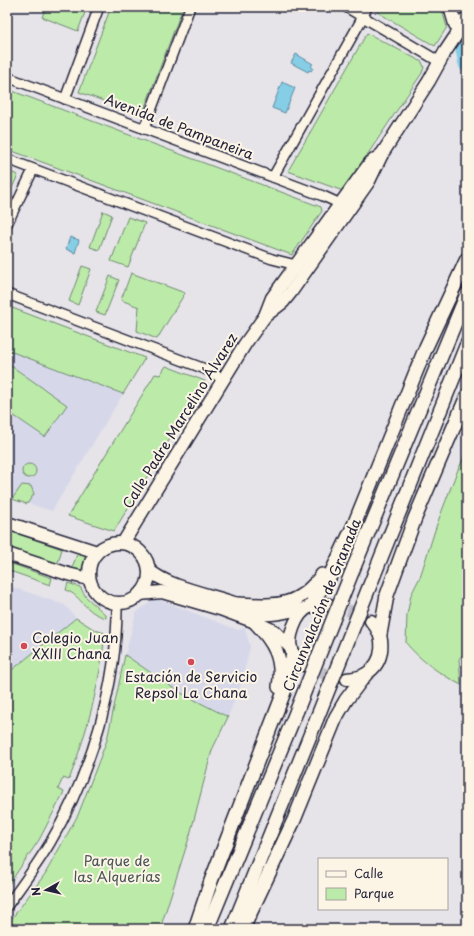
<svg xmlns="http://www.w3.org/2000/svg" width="474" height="936" viewBox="0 0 474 936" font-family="'Playpen Sans',sans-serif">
<rect width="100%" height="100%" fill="#e6e4e8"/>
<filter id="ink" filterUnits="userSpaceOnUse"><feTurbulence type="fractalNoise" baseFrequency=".025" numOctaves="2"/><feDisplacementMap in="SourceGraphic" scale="8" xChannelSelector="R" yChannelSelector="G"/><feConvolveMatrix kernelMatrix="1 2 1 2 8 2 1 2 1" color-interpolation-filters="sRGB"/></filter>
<g filter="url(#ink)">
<g fill="#d6d8ea">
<path d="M 7,350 L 123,394 L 52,511 L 7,497 Z"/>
<path d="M 7,585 L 65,605 L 76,618 L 7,674 Z"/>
<path d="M 154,599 L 158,599 L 238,630 L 245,628 L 250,647 L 242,681 L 228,717 L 179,692 L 125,655 L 136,613 Z"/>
</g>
<g fill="#bceba9" stroke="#6f8672">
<path d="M 46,7 L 87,7 L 78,31 L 42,17 Z"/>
<path d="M 111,7 L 183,7 L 142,115 L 79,92 Z"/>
<path d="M 379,7 L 441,7 L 447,27 L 435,46 L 377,12 Z"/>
<path d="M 367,33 L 422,62 L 424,67 L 422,73 L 343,191 L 288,171 Z"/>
<path d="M 7,89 L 321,207 L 322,211 L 292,255 L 7,149 Z"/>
<path d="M 7,171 L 18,175 L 7,199 Z"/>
<path d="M 103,211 L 112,215 L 99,250 L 90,247 Z"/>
<path d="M 128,217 L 145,223 L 128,267 L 111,261 Z"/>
<path d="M 82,266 L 91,269 L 78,305 L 69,301 Z"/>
<path d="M 131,273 L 185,293 L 157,339 L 137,331 L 139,307 L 121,300 Z"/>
<path d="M 110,276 L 119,280 L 105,315 L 96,312 Z"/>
<path d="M 7,306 L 145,358 L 123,394 L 7,350 Z"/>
<path d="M 7,363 L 67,405 L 45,437 L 7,411 Z"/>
<path d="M 166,366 L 205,381 L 114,531 L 68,516 L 155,374 L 160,375 Z"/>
<path d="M 467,451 L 467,649 L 459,659 L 461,685 C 439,673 422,662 406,643 L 407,615 L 411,595 L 420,577 L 437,524 L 456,474 Z"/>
<circle cx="29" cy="471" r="7"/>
<path d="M 22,485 L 31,486 L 34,494 L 27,504 L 12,499 Z"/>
<path d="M 7,530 L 62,549 L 57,566 L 7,548 Z"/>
<path d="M 77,554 L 86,557 L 80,574 L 71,571 Z"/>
<path d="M 12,564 L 52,578 L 50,585 L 7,570 L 7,568 Z"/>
<path d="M 68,583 L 80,587 L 86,597 L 106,615 L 106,618 C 100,616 94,614 89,609 C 79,601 78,595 66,590 Z"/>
<path d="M 76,618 L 95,630 L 105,633 C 100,684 87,732 69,780 L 63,778 L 58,789 L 64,792 L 39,840 L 7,887 L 7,674 Z"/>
<path d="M 125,655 L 179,692 L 228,717 L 212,750 L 190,835 L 160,929 L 7,929 L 7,925 L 45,874 L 78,815 L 107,740 Z"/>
</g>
<g fill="#85cee6" stroke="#5d89a2">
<path d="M 296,54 L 313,64 L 311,66 L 313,68 L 311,71 L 309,70 L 308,72 L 291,63 Z"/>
<path d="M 282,82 L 295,88 L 285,113 L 272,108 Z"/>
<path d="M 70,237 L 79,240 L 75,253 L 66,249 Z"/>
</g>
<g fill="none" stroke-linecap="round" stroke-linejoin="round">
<path stroke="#85cee6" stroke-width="17" d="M 464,50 L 467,64"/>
<g stroke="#bfbdc5" stroke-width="12" stroke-dasharray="12 6" stroke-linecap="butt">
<path d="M 330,605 L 350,611 L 371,621"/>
<path d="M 305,665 L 325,674 L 343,678"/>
</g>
<defs>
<g id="minor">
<path d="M 346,7 L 440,62"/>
<path d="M 7,77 L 323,196 L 334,201 L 340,206"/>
<path d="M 65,99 L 99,7"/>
<path d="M 144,129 L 190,7"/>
<path d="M 7,159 L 272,259 L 296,265"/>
<path d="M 273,177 L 363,17 L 367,7"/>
<path d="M 7,224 L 33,170"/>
<path d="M 7,294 L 205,369 L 223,379"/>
<path d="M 7,906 C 22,885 37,865 50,843 C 91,773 118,684 117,603"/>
</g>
<g id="major">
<path d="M 450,7 L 455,24 L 459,31"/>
<path d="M 265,316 L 283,302 L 291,292 L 369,181 L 382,154 L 429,81 L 445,52 L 459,31 L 460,25 L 467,17"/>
<path d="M 7,523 L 97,552"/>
<path d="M 123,543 L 245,344 L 265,316 L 272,298 L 370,163 L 382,154"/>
<circle cx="119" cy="573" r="30"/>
<path d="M 7,554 L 68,574 L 89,579"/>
<path d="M 149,570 C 167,587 212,595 237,604 C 245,607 254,612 263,614 C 277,616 291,609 305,609"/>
<path d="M 139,594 L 162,592 L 220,609 L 255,622 L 274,631 L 291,648"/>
<path d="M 304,665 C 300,662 296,659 293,654 C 285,640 296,612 311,606 C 317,604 323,604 329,605"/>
<path d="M 347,679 C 353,678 361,678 366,674 C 385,662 386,636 371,621"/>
</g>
<g id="highway">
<path d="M 354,567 L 467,294"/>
<path d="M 374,575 L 467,344"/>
<path d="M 237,604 C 275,606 297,609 322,575"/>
<path d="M 312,606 L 315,597 L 328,580 L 354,525 L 426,347 L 467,259"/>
<path d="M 255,622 C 274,642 284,658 279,687"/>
<path d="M 380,634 L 387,595 L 415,518 L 467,396"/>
<path d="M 195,929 L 211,881 L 284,692 L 293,654"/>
<path d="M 207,929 L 297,710"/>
<path d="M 232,929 L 317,718"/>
<path d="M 240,929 L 245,924 L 294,820 L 336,717 L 346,700 L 365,675"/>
</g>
</defs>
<use href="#minor" stroke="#22223b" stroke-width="12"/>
<use href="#major" stroke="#22223b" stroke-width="15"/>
<use href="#highway" stroke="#22223b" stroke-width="16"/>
<use href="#minor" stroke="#fcf5e5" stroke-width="9"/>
<use href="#major" stroke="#fcf5e5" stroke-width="12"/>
<use href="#highway" stroke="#fcf5e5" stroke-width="13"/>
<defs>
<g id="highway-bridge">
<path d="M 297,710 L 354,567"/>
<path d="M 317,718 L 374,575"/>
</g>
</defs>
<use href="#highway-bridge" stroke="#22223b" stroke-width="16" stroke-linecap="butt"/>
<use href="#highway-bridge" stroke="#fcf5e5" stroke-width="13"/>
</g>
</g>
<g fill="#d1495b" stroke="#fcf5e5" stroke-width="1.5">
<circle cx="24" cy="646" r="4"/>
<circle cx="191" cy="662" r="4"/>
</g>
<g text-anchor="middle" stroke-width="4" stroke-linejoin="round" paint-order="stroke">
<g font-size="14" fill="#22223b" stroke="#fcf5e5">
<text transform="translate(179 127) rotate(21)" y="5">Avenida de Pampaneira</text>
<text transform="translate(180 421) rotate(-58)" y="5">Calle Padre Marcelino Álvarez</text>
<text transform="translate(322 605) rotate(-68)" y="5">Circunvalación de Granada</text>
</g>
<g font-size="14" fill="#22223b" stroke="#fcf5e5" text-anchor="start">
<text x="32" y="643">Colegio Juan<tspan x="32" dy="16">XXIII Chana</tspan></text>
<text x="191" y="682" text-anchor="middle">Estación de Servicio<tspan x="191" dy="16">Repsol La Chana</tspan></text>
</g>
<g font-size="14" fill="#485456" stroke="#fcf5e5">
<text x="117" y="866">Parque de<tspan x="117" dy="16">las Alquerías</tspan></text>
</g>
</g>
<rect width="474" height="936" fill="none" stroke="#fcf5e5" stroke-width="24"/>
<rect x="12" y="12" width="450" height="912" fill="none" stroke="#22223b" stroke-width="1.5" filter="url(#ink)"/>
<rect x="318" y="858" width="130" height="52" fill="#fcf5e5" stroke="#a5a1a1"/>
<rect x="326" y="871" width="20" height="6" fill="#fcf5e5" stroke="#a5a1a1"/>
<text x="354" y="878" font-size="12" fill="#22223b">Calle</text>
<rect x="326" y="888" width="20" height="12" fill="#bceba9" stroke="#a5a1a1"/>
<text x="354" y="898" font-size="12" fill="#22223b">Parque</text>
<g transform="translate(46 890) rotate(262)" stroke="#fcf5e5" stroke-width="3" paint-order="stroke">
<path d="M0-3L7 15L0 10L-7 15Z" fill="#22223b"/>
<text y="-6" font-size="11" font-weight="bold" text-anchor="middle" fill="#22223b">N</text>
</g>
</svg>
